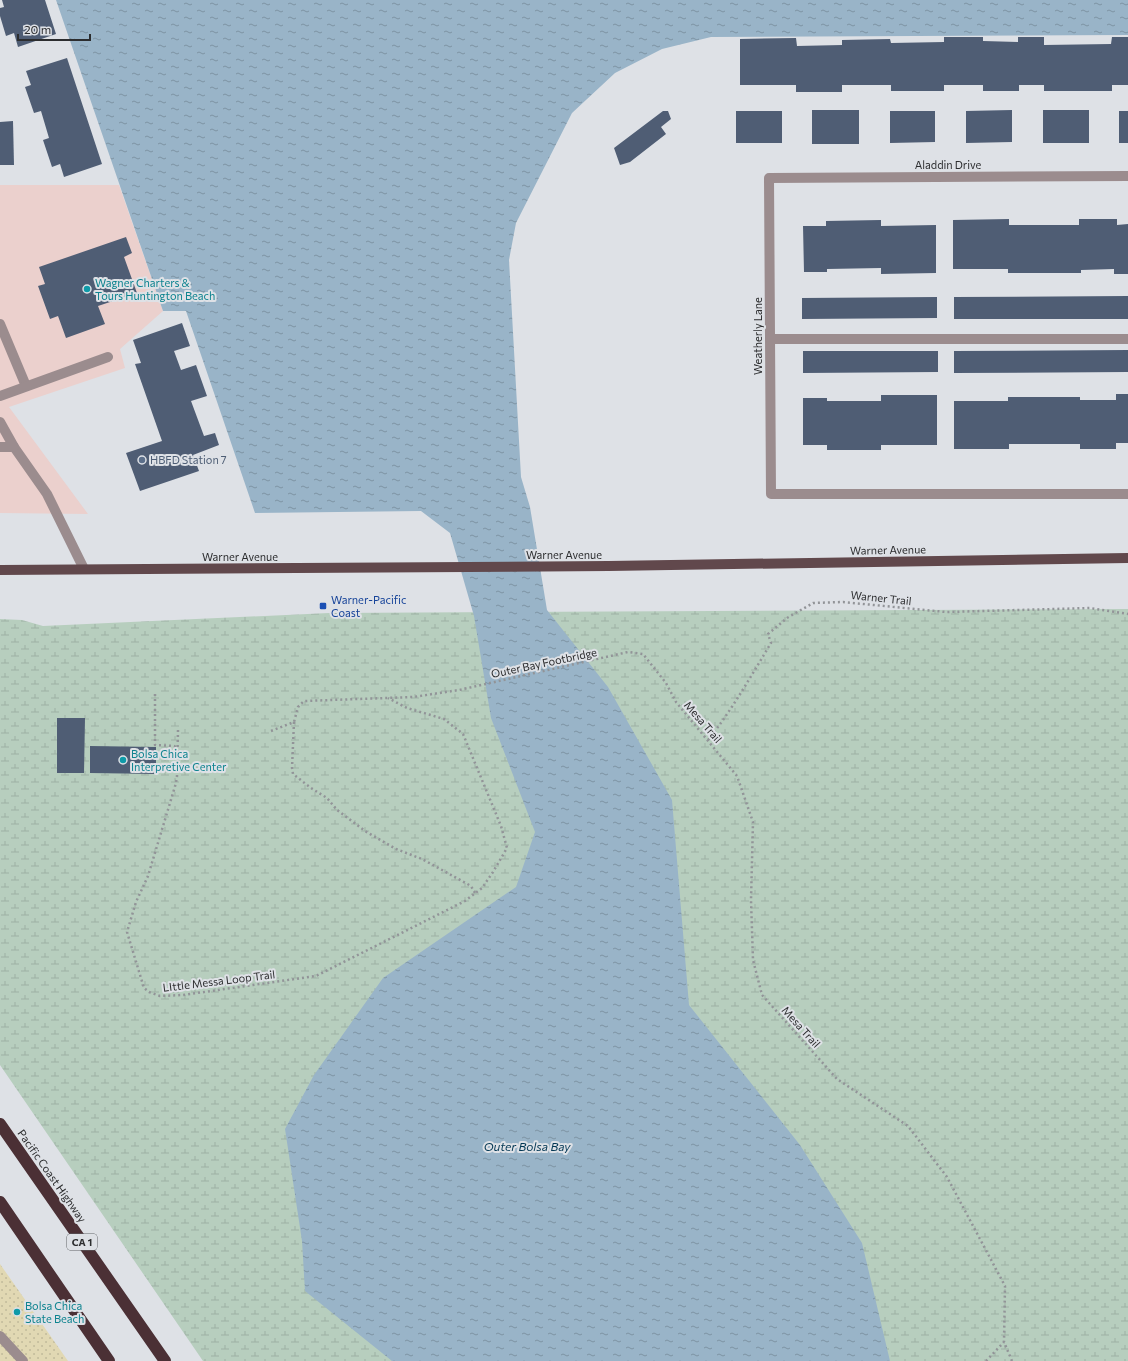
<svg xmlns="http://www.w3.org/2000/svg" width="1128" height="1361" viewBox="0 0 1128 1361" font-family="Commissioner,sans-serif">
<defs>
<pattern id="wetland-marsh" width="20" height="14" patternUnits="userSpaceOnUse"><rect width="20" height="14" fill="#b7cebe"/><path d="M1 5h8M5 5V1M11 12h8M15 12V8" fill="none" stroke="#9eb1a4"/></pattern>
<pattern id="sand-dots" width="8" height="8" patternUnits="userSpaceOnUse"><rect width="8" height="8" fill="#e1d8b3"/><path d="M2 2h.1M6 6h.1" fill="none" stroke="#c1ba9a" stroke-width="1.8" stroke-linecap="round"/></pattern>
<pattern id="water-ripples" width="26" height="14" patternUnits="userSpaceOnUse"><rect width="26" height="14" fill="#99b4c8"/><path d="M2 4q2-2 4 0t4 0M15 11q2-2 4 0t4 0" fill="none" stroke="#7d93a3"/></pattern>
</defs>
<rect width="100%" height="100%" fill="#dee1e6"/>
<path fill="#ebd0cd" d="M 0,185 L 119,185 L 163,311 L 120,349 L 125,368 L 9,407 L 88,514 L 0,513 Z"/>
<path fill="url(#wetland-marsh)" d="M 1128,609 L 1128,1361 L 203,1361 L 0,1065 L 0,619 L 22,620 L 43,626 L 329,613 Z"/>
<path fill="url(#sand-dots)" d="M 0,1264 L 68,1361 L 0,1361 Z"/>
<path fill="url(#water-ripples)" d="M 56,0 L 1128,0 L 1128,35 L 711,37 L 662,49 L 615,73 L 572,113 L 516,223 L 509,260 L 521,477 L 530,507 L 547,610 L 608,687 L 672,800 L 689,1005 L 800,1145 L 862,1243 L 890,1361 L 392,1361 L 305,1291 L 302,1241 L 285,1129 L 314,1075 L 383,978 L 516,887 L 535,832 L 491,718 L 474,616 L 450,533 L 421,511 L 255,513 L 186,311 L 163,311 Z"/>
<g fill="#4f5d74">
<path d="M 2,0 L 45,0 L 56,34 L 18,47 L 14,33 L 6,36 L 0,16 L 0,8 L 4,7 Z"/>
<path d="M 944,37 L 983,37 L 983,41 L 1018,42 L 1018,37 L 1044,37 L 1044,45 L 1111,44 L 1112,37 L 1128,37 L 1128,85 L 1112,85 L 1112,91 L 1044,91 L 1044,85 L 1019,85 L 1019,91 L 983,91 L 983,85 L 944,85 L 944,91 L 891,91 L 891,85 L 842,85 L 842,92 L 796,92 L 796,85 L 740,85 L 740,39 L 796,38 L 797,46 L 842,45 L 842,40 L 890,39 L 891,43 L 944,42 Z"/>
<path d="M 67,58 L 102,164 L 64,177 L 60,164 L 52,167 L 43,140 L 49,138 L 41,111 L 34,113 L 25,87 L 31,85 L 26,71 Z"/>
<rect x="812" y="110" width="47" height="34"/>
<path d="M 1012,110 L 1012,142 L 966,143 L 966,111 Z"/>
<rect x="1043" y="110" width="46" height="33"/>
<path d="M 663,111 L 668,111 L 671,119 L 661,127 L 666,134 L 630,162 L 620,165 L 614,148 Z"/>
<rect x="736" y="111" width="46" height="32"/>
<path d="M 890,111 L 935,111 L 935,142 L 890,143 Z"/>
<rect x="1119" y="111" width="9" height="32"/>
<path d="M 13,121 L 14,165 L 0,165 L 0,122 Z"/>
<path d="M 1009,219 L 1009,225 L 1079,225 L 1079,219 L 1117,219 L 1117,225 L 1128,224 L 1128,274 L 1114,274 L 1114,269 L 1081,270 L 1081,273 L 1008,273 L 1008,269 L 953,269 L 953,220 Z"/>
<path d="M 881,220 L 881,226 L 936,225 L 936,273 L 881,274 L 881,268 L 827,269 L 827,272 L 804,272 L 803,226 L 826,226 L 826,221 Z"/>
<path d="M 126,237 L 132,253 L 124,257 L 137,293 L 98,306 L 105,324 L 66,338 L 58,316 L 50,319 L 38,286 L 45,284 L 39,267 Z"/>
<path d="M 1128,296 L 1128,319 L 954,319 L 954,297 Z"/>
<path d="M 937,297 L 937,318 L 802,319 L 802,298 Z"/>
<path d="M 182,323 L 190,346 L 174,351 L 181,370 L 196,365 L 207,396 L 191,401 L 204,436 L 215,433 L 219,445 L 193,455 L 199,471 L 140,491 L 126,453 L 162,441 L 135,364 L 141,363 L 133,340 Z"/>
<path d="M 1128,350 L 1128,372 L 954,373 L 954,351 Z"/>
<path d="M 803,351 L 938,351 L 938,372 L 803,373 Z"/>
<path d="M 1116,394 L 1128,394 L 1128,443 L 1116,443 L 1116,449 L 1080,449 L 1080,444 L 1009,444 L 1009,449 L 954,449 L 954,401 L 1008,401 L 1008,397 L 1080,397 L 1080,400 L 1116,400 Z"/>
<path d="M 881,395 L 937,395 L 937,445 L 881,445 L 881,450 L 827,450 L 827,445 L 803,445 L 803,398 L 827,398 L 827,401 L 881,401 Z"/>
<path d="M 57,718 L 85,718 L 84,773 L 57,773 Z"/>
<path d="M 90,746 L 156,747 L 156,774 L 90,773 Z"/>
</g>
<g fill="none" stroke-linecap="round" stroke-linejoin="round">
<g stroke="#929498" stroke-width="2.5" stroke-dasharray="2 3" stroke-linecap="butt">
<path d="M 155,694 L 155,745 L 174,746 L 178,748"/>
<path d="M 294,722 L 292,768 L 293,774 L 311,788 L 327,798 L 337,810 L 365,831 L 396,849 L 422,859 L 453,876 L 471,886 L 475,893"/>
<path d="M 178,730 L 177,776 L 176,783 L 148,876 L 136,902 L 127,932 L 144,988 L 149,992 L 160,996 L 183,995 L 316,976 L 465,901 L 482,888 L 493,872 L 507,848 L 501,826 L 463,734 L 444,719 L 407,708 L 388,698"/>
<path d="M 271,731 L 294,722 L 298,707 L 304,701 L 413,697 L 459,690 L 628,652 L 643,654 L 666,683 L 676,702 L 737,776 L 753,822 L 751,900 L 753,960 L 762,995 L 837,1079 L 908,1126 L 947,1177 L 1005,1286 L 1004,1342 L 1012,1361"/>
<path d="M 708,740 C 732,710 751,676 771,643 L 768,634 L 787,618 L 813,603 L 843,602 L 946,612 L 1090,608 L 1128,614"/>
<path d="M 986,1361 L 1004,1342"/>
</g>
<g stroke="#9b8c8e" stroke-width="10">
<path d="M 1128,176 L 769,178 L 771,494 L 1128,494"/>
<path d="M 0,324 L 26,386"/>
<path d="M 770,339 L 1128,339"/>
<path d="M 0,396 L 108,357"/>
<path d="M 0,422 L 14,447 L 47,494 L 84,569"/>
<path d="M 0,447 L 14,447"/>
<path d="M 0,1336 L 23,1361"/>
</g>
<path stroke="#61484c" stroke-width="10" d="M 0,570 L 609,566 L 1128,558"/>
<g stroke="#4b3035" stroke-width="12">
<path d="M 0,1124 L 165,1361"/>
<path d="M 0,1202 L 109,1361"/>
</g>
</g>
<g fill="#0f9aa8" stroke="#dee1e6" stroke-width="1.5">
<circle cx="87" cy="289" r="4"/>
<circle cx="123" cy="760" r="4"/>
<circle cx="17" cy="1312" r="4"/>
</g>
<circle fill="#5c6f8a" stroke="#dee1e6" stroke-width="1.5" cx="142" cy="460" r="4"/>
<rect fill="#1a4fb4" stroke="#dee1e6" stroke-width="1.5" x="319" y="602" width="8" height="8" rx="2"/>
<g text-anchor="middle" stroke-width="4" stroke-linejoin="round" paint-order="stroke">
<rect fill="#dee1e6" stroke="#616366" stroke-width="1" x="67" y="1234" width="30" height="16" rx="3"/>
<g font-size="10" font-weight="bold" fill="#2c2d2f">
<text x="82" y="1246">CA 1</text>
</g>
<g font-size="11" fill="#2c2d2f" stroke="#dee1e6">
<text x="948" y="169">Aladdin Drive</text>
<text transform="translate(758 336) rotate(-90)" y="4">Weatherly Lane</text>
<text transform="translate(888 550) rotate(-1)" y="4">Warner Avenue</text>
<text x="564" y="559">Warner Avenue</text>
<text x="240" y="561">Warner Avenue</text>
<text transform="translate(881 598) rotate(6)" y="4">Warner Trail</text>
<text transform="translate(544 663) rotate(-12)" y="4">Outer Bay Footbridge</text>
<text transform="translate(703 722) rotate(49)" y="4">Mesa Trail</text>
<text transform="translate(219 981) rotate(-7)" y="4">LIttle Messa Loop Trail</text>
<text transform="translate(801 1027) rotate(48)" y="4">Mesa Trail</text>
<text transform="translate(52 1176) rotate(55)" y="4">Pacific Coast Highway</text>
</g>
<g font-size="11" fill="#0d838f" stroke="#dee1e6" text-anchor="start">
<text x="95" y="287">Wagner Charters &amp;<tspan x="95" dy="13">Tours Huntington Beach</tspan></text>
<text x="131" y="758">Bolsa Chica<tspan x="131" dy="13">Interpretive Center</tspan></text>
<text x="25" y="1310">Bolsa Chica<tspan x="25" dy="13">State Beach</tspan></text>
</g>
<g font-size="11" fill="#4e5e75" stroke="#dee1e6" text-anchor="start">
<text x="150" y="464">HBFD Station 7</text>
</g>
<g font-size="11" fill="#164399" stroke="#dee1e6" text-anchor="start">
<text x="331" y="604">Warner-Pacific<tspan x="331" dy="13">Coast</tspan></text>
</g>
<g font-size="12" font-style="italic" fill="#043854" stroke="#dee1e6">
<text x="527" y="1151">Outer Bolsa Bay</text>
</g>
</g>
<path d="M18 34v6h72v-6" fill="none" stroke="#2c2d2f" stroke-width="2"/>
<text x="24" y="34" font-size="12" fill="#2c2d2f" stroke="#dee1e6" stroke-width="3" paint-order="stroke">20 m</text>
</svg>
